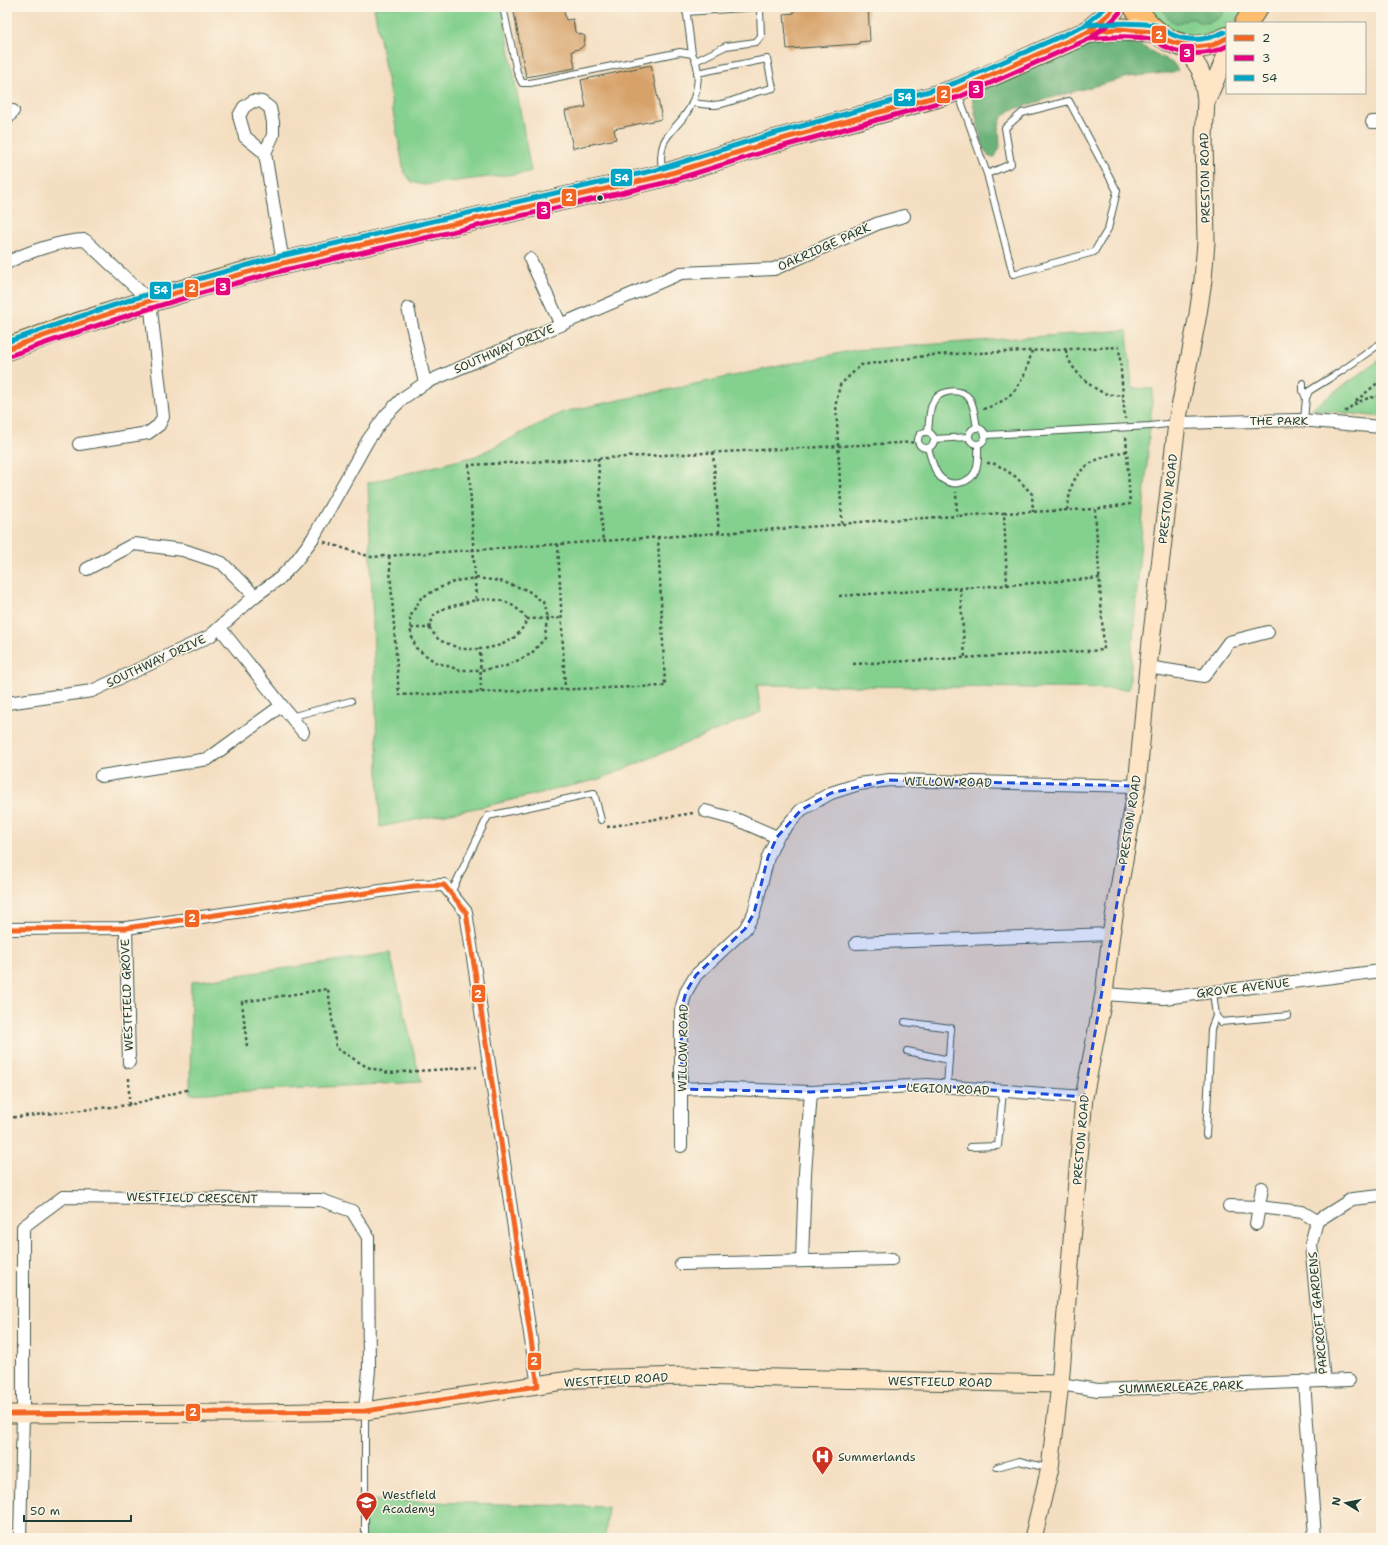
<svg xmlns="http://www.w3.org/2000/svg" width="1388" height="1545" viewBox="0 0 1388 1545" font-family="'Shantell Sans',sans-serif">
<rect width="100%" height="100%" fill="#fcf5e5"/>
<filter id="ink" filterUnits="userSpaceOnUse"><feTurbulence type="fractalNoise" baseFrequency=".025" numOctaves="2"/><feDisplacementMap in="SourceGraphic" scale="8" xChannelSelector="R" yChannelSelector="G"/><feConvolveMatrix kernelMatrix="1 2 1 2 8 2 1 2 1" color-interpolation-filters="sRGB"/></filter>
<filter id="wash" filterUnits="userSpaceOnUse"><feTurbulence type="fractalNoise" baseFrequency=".012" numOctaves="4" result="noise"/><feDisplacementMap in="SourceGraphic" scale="16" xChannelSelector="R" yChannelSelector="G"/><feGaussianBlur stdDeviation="0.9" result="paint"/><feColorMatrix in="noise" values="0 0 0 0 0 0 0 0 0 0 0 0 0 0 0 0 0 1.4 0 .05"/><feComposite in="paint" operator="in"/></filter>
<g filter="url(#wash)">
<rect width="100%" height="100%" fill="#f4dec1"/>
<g fill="#84d08e" stroke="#528661">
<path d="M 374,7 L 502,7 L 531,172 L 423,185 L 412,182 L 404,172 Z"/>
<path d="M 1146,7 L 1247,7 L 1234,23 L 1227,23 L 1227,28 L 1222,31 L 1197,37 L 1171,31 Z"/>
<path d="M 1127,330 L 1132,388 L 1153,389 L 1129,689 L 757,685 L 761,712 L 600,779 L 486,806 L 380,827 L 368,483 L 476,456 L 563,412 L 855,350 Z"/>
<path d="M 1381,359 L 1381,417 L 1311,409 Z"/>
<path d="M 390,953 L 421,1082 L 190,1094 L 191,982 Z"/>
<path d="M 362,1500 L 608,1507 L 605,1538 L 363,1538 Z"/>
</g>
<g fill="#6bb279" stroke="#457856">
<path d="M 1161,7 L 1229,7 C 1221,17 1214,24 1200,23 C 1188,12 1185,27 1173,22 C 1167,19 1165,12 1161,7 Z"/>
<path d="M 1110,39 L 1140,45 L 1174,64 L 1178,70 L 1173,73 L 1164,73 L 1129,77 L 1057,96 L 1011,110 L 1002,117 L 999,125 L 1000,147 L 995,157 L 989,157 L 984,149 L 975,112 L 972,97 L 974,92 L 1088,42 Z"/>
</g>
<g id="blocks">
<g fill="#d7a269">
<path d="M 513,7 L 563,7 L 566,20 L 573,19 L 575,32 L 585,36 L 584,45 L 581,48 L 572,51 L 575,68 L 526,77 Z"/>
<path d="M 794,7 L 868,7 L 870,41 L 859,42 L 859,44 L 787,49 L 784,14 L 794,13 Z"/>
<path d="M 651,65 L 662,119 L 614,129 L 616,139 L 573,148 L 565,111 L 586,107 L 581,80 Z"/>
</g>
</g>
</g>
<g filter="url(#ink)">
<use href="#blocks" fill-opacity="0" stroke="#3f5549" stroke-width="1"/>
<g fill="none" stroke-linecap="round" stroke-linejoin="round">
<defs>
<g id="lane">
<path d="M 503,7 L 517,72 L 522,83 L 530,83 L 680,52 L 692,54 C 703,70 697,100 685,115 C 679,124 669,132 664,142 C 660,152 661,162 662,172"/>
<path d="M 686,7 L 692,54"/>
<path d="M 686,12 L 757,7 L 760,10 L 761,36 L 756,42 L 726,46 L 696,61"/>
<path d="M 958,93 L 987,174 L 1013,274 L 1094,252 L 1108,229 L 1117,191 L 1069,101 L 1022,113 L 1005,128 L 1011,164 L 987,174"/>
<path d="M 692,102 C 714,109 728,103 748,95 C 756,92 765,90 773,88 L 767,59 L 697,73"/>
<path d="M 1303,383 L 1303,391 L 1306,398"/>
<path d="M 1304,420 L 1306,398 L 1309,391 L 1343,370 L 1381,343"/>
<circle cx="977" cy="436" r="8"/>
<circle cx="926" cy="440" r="8"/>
<path d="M 928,432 C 929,424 929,412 932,404 C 938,390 959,387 969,398 C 975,406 975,419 977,428"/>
<path d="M 986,435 L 1150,426 L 1176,423"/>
<path d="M 934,439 L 969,437"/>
<path d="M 928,448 C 931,457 933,470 940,477 C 951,488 970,484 976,470 C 979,462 978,453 978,445"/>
<path d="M 290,717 L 351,701"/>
<path d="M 451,893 L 488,816 L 594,793 L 601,820"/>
<path d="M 1213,992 L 1216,1016 L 1221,1022 L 1288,1016"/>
<path d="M 905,1022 L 951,1028 L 947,1087"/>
<path d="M 907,1051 L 949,1060"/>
<path d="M 1206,1135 L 1211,1029 L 1216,1016"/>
<path d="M 970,1147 L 998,1146 L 1003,1091"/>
<path d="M 365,1412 L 365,1538"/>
<path d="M 997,1467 L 1019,1461 L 1048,1468"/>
</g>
<g id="street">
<path d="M 7,119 L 13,111"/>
<path d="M 1372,122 L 1381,122"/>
<path d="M 265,153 L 245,137 L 239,116 L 244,107 L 253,101 L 262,102 L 270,108 L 273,122 L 273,135 L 265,153 L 283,263"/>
<path d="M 530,259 L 561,325"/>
<path d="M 7,263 C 26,252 63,240 85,240 L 150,301 L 163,417 L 159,425 L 148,433 L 79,444"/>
<path d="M 408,308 L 425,383"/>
<path d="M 1177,423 L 1300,420 L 1381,427"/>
<path d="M 87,569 L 134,544 L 183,550 L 222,563 L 255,596"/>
<path d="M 220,628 L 303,732"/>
<path d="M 1148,667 L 1204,676 L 1229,642 L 1268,632"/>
<path d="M 7,703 L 92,691 L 210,636 L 255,596 L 280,578 L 296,561 L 313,538 L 368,440 L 386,415 L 403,398 L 425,383 L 681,273 L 774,269 L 879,223 L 904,216"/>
<path d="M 101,776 L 208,759 L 281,706"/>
<path d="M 705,811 L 738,820 L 777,837"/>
<path d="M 126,928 L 129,1062"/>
<path d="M 7,929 L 126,928 L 415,886 L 444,885 L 466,912 L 538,1386"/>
<path d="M 856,943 L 1111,934"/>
<path d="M 1104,994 L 1164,998 L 1381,971"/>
<path d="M 682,1089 L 703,1088 L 811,1092 L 927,1085 L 1084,1097"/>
<path d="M 681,1146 L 681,1010 L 686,992 L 696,975 L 745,929 L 754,913 L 768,857 L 777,837 L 801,810 L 831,793 L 859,784 L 890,780 L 1137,786"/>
<path d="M 1229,1206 L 1259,1207 L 1302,1212 L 1317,1221"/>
<path d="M 1256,1224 L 1262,1188"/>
<path d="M 802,1261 L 805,1173 L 811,1092"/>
<path d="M 681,1264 L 892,1259"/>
<path d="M 1304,1381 L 1315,1538"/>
<path d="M 1324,1381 L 1311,1244 L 1317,1221 L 1352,1199 L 1381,1196"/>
<path d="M 1060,1384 L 1098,1390 L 1349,1380"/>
<path d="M 20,1538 L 23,1414 L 23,1227 L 63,1197 L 321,1200 L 352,1211 L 368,1237 L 369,1370 L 365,1411"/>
</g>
<g id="secondary">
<path d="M 1207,100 L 1227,53"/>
<path d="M 7,1414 L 255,1413 L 365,1411 L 577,1379 L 687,1376 L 1060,1384"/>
<path d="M 1033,1538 L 1050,1468 L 1060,1384 L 1084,1097 L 1104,994 L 1111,934 L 1137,786 L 1148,667 L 1177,423 L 1198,314 L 1203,280 L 1206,242 L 1204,138 L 1206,100 L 1202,75 L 1199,68 L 1184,46"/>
</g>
<g id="highway">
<path d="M 1135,7 C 1156,40 1189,59 1227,38"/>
<path d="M 1246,23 L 1257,7"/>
<path d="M 1088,32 L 1118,29 L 1155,32"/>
<path d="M 7,349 L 62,329 L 150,301 L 222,279 L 283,263 L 662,176 L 771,142 L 931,98 L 957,90 L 1003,70 L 1088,32 L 1108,15 L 1115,7"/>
</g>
</defs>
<use href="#lane" stroke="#3f5549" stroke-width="8"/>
<use href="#street" stroke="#3f5549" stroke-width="14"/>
<use href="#secondary" stroke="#3f5549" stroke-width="19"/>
<use href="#highway" stroke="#3f5549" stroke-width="24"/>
<g stroke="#3f5549" stroke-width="2.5" stroke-dasharray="3 3" stroke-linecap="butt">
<path d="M 1066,350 C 1067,366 1089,387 1104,393 C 1109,395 1117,395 1123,396"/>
<path d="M 1356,401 L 1381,380"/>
<path d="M 983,409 C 1015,400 1024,381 1032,351"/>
<path d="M 1345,412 C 1355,402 1367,397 1381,396"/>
<path d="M 713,452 L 719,533"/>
<path d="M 598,458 L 603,541"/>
<path d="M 987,463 L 996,464 L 1016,477 L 1032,494 L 1033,512"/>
<path d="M 1067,510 C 1069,502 1069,491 1073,483 C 1083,461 1105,456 1127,451"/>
<path d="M 1004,513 L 1095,509"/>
<path d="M 842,524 L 836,403 L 840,385 L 861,365 L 932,355 L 1119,347 L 1125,419"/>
<path d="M 324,542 L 371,557 L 836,525 L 859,522 L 957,516 L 956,492"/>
<path d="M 558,544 L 565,689"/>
<path d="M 389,556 L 399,695 L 665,686 L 658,537"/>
<path d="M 476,578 L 500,581 L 527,590 L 543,602 L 547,618 L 545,638 L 531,654 L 506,666 L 481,670 L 460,670 L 435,662 L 416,648 L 411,634 L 410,617 L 421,598 L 437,589 L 456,581 Z"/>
<path d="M 1007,585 L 1100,578"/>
<path d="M 960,588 L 965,658"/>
<path d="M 839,596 L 1007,585 L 1004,513 L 957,516"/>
<path d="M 476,600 C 498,598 512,600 527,619"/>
<path d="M 411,628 L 429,628 L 439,640 L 461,649 L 480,649"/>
<path d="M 429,628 L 434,615 L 445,608 L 476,600 L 469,465 L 918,442"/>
<path d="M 853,664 L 1104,650 L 1095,509 L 1130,504 L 1126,436"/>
<path d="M 481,692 L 480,649 C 502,647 519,640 527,619 L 561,618"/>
<path d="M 607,827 L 693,813"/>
<path d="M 247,1046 L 242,1002 L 328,989 L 336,1048 L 367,1067 L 389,1073 L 477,1067"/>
<path d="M 129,1105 L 129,1075"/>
<path d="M 7,1118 L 129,1105 L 190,1089"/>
</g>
<use href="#lane" stroke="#fff" stroke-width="6"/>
<use href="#street" stroke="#fff" stroke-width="12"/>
<use href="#secondary" stroke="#fee5c5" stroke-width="17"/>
<use href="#highway" stroke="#fcbd6e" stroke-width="22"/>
<defs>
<g id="bus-1">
<path d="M 1088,32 L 1118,29 L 1155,32 L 1167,40 L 1175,43 L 1196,47 L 1213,45 L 1227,38"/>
<path d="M 7,349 C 98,316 190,287 283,263 L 662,176 L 771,142 L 931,98 L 957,90 L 1088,32 L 1108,15 L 1115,7"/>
<path d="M 7,929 L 126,928 L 415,886 L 444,885 L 466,912 L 538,1386 L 365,1411 L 7,1414"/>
</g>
<g id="bus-2">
<path d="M 1089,39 C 1109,37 1130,35 1151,39 C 1156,40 1160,44 1164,46 C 1184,56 1208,56 1227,46"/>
<path d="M 9,356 C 100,323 192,294 285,270 L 664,183 L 773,149 L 959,97 L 1091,38 L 1113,20 L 1120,12"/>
</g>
<g id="bus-3">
<path d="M 1087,25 C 1110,23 1132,22 1155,25 C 1161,26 1165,31 1171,34 C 1189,43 1207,40 1224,32"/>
<path d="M 7,342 C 97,309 189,280 281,256 L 660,169 L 769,135 L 929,91 L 955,83 L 1084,26 L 1106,7"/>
</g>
</defs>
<use href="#bus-1" stroke="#fcf5e5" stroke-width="8"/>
<use href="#bus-2" stroke="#fcf5e5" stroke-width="8"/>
<use href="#bus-3" stroke="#fcf5e5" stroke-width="8"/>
<use href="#bus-1" stroke="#f26522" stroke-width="5"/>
<use href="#bus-2" stroke="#e5007d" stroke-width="5"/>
<use href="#bus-3" stroke="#02a4c6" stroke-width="5"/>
</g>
</g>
<path fill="#1d4ed8" fill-opacity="0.2" stroke="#1d4ed8" stroke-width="3" stroke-dasharray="8 5" stroke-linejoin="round" d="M 890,780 L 1137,786 L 1084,1097 L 927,1085 L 811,1092 L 682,1089 L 681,1010 L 686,992 L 696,975 L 745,929 L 754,913 L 768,857 L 777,837 L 801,810 L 831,793 Z"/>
<defs>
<symbol id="hospital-pin" viewBox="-11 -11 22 30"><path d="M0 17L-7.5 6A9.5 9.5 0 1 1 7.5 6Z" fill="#c8321e" stroke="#fcf5e5"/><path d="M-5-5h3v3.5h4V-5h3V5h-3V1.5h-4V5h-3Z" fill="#fff"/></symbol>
<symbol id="school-pin" viewBox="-11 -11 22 30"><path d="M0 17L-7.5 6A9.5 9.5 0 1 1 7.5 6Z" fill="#c8321e" stroke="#fcf5e5"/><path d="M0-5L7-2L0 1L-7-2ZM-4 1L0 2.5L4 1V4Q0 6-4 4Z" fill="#fff"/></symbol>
</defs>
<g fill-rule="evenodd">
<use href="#hospital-pin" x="810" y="1444" width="25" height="34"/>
<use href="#school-pin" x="354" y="1490" width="25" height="34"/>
</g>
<circle fill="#1f3d34" stroke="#fcf5e5" stroke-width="1.5" cx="600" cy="198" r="3.5"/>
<g text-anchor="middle" stroke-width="3" stroke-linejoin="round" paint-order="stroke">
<g font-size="12" fill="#1f3d34" stroke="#fcf5e5">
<text transform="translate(1205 178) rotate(-91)" y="4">PRESTON ROAD</text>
<text transform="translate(824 247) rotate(-24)" y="4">OAKRIDGE PARK</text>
<text transform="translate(504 349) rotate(-23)" y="4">SOUTHWAY DRIVE</text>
<text x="1279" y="425">THE PARK</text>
<text transform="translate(1168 499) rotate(-83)" y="4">PRESTON ROAD</text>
<text transform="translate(156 661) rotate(-25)" y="4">SOUTHWAY DRIVE</text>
<text transform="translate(948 782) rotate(1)" y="4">WILLOW ROAD</text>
<text transform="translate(1130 820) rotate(-81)" y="4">PRESTON ROAD</text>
<text transform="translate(1243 988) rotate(-7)" y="4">GROVE AVENUE</text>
<text transform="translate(127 995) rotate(-92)" y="4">WESTFIELD GROVE</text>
<text transform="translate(683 1048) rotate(-89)" y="4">WILLOW ROAD</text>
<text transform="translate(948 1089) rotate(2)" y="4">LEGION ROAD</text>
<text transform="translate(1081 1140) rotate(-85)" y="4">PRESTON ROAD</text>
<text transform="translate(192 1198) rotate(1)" y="4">WESTFIELD CRESCENT</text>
<text transform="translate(1318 1313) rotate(-95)" y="4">PARCROFT GARDENS</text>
<text transform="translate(616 1380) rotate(-3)" y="4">WESTFIELD ROAD</text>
<text transform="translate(940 1382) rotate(1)" y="4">WESTFIELD ROAD</text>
<text transform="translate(1181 1387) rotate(-2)" y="4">SUMMERLEAZE PARK</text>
</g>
<g font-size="12" fill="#1f3d34" stroke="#fcf5e5" text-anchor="start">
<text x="838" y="1461">Summerlands</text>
<text x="382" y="1499">Westfield<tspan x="382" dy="14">Academy</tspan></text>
</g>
</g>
<g stroke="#fcf5e5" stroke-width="1.5">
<rect x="1151" y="25" width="16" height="19" rx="4" fill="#f26522"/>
<rect x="1179" y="43" width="16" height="20" rx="4" fill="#e5007d"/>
<rect x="968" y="80" width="16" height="19" rx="4" fill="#e5007d"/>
<rect x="936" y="85" width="15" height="19" rx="4" fill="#f26522"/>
<rect x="893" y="88" width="23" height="19" rx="4" fill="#02a4c6"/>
<rect x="610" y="168" width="23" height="19" rx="4" fill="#02a4c6"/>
<rect x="561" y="188" width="16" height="19" rx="4" fill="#f26522"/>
<rect x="536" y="201" width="15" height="19" rx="4" fill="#e5007d"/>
<rect x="215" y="277" width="16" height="19" rx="4" fill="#e5007d"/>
<rect x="184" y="279" width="15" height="19" rx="4" fill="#f26522"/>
<rect x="149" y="281" width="23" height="19" rx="4" fill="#02a4c6"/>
<rect x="184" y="909" width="16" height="19" rx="4" fill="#f26522"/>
<rect x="471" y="984" width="15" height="19" rx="4" fill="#f26522"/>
<rect x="527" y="1352" width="15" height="19" rx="4" fill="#f26522"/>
<rect x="185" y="1403" width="16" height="19" rx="4" fill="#f26522"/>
</g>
<g font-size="11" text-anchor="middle" font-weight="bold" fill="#fff">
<text x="1159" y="39">2</text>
<text x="1187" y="57">3</text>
<text x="976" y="93">3</text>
<text x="944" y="98">2</text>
<text x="905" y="101">54</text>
<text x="622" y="182">54</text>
<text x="569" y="201">2</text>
<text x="544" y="214">3</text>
<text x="223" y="291">3</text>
<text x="192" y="292">2</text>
<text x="161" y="294">54</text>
<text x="192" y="922">2</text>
<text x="478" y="998">2</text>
<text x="534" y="1365">2</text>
<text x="193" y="1416">2</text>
</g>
<rect width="1388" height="1545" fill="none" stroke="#fcf5e5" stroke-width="24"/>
<rect x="1226" y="22" width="140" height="72" fill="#fcf5e5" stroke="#a4ab9e"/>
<rect x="1234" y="35" width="20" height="6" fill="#f26522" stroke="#a4ab9e"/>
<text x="1262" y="42" font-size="12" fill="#1f3d34">2</text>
<rect x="1234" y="55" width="20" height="6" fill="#e5007d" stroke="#a4ab9e"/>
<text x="1262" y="62" font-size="12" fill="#1f3d34">3</text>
<rect x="1234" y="75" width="20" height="6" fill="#02a4c6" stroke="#a4ab9e"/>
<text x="1262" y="82" font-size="12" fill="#1f3d34">54</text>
<g transform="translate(1346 1503) rotate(280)" stroke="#fcf5e5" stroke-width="3" paint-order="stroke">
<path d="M0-3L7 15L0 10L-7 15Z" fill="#1f3d34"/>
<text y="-6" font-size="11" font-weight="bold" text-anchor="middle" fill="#1f3d34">N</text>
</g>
<path d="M24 1515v6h107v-6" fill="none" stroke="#1f3d34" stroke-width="2"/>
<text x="30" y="1515" font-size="12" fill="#1f3d34" stroke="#fcf5e5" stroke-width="3" paint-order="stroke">50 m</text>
</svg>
